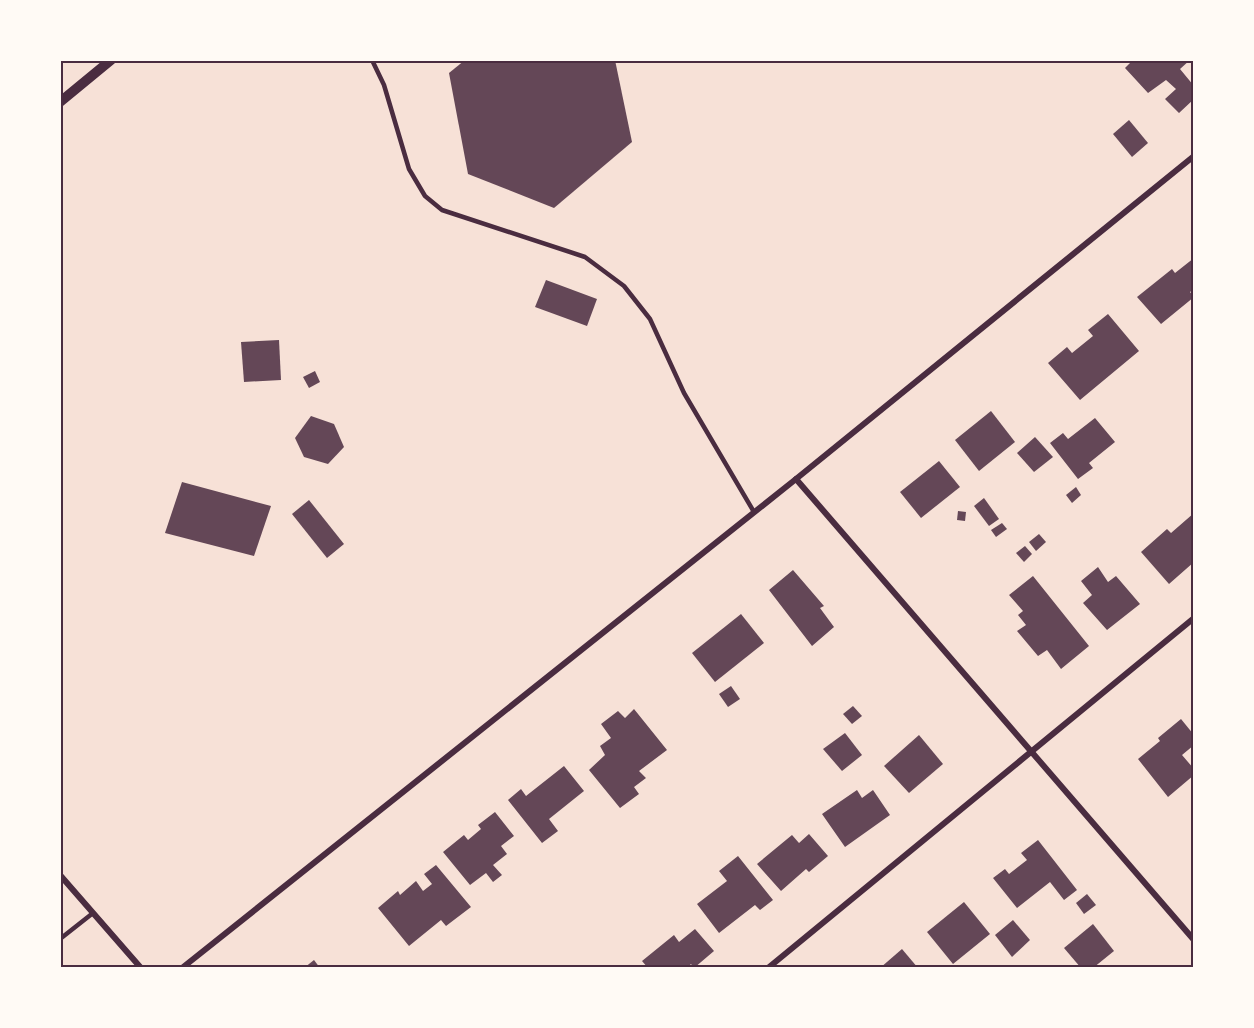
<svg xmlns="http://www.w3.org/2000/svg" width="1254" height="1028" viewBox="0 0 1254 1028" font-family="'Nunito Sans',sans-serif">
<rect width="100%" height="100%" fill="#f7e1d7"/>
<g fill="#644757">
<path d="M 465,60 L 615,60 L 632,142 L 554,208 L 468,174 L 449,73 Z"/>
<path d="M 1133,60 L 1190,60 L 1180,69 L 1194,86 L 1194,99 L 1179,113 L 1165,99 L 1176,89 L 1166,80 L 1148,93 L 1125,68 Z"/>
<path d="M 1129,120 L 1148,143 L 1132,157 L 1113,134 Z"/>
<path d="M 1194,258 L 1194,289 L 1190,292 L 1194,297 L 1161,324 L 1137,297 L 1172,269 L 1175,273 Z"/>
<path d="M 546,280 L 597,299 L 587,326 L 535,307 Z"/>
<path d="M 1108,314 L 1139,351 L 1080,400 L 1048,363 L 1067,347 L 1072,353 L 1093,336 L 1088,330 Z"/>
<path d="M 279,340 L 281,380 L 244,382 L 241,342 Z"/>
<path d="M 315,371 L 320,382 L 309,388 L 303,377 Z"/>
<path d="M 991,411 L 1015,442 L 979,471 L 955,440 Z"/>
<path d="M 311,416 L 334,424 L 344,447 L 328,464 L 304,457 L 295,438 Z"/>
<path d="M 1095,418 L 1115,442 L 1089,463 L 1093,468 L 1078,479 L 1050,443 L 1063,433 L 1068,439 Z"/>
<path d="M 1035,437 L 1053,457 L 1034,472 L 1017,453 Z"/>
<path d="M 939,461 L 960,487 L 921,518 L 900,492 Z"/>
<path d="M 182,482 L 271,506 L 254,556 L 165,533 Z"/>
<path d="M 1076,487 L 1081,495 L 1072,503 L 1066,495 Z"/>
<path d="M 984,498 L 999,519 L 989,526 L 974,506 Z"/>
<path d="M 309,500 L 344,544 L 327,558 L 292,514 Z"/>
<path d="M 958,511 L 966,512 L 965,521 L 957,520 Z"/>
<path d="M 1194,513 L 1194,562 L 1169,584 L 1141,552 L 1167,529 L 1171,533 Z"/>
<path d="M 1002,523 L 1007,529 L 996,537 L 991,530 Z"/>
<path d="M 1039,534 L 1046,542 L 1036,551 L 1029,542 Z"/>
<path d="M 1025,546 L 1032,554 L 1024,562 L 1016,553 Z"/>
<path d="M 1098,567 L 1108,582 L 1116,576 L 1140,604 L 1107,630 L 1083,603 L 1092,595 L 1081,581 Z"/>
<path d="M 793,570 L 824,606 L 820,608 L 834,627 L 812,646 L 769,590 Z"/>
<path d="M 1033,576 L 1089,646 L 1061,669 L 1047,650 L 1038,656 L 1017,631 L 1026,625 L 1018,615 L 1023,611 L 1009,595 Z"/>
<path d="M 741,614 L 764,643 L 715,682 L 692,653 Z"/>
<path d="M 731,686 L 740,699 L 728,707 L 719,694 Z"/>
<path d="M 853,706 L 862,716 L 852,724 L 843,714 Z"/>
<path d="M 634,709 L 667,750 L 639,771 L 646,778 L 634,787 L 639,794 L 620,808 L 589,770 L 605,755 L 600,746 L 611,738 L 601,724 L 618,711 L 625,718 Z"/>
<path d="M 1181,719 L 1194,735 L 1194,745 L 1182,755 L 1194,769 L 1194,775 L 1168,797 L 1138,759 L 1160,741 L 1158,738 Z"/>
<path d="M 845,733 L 862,755 L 842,771 L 823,749 Z"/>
<path d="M 919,735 L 943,764 L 909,793 L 884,766 Z"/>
<path d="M 564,766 L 584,791 L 549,819 L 558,831 L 542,843 L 508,800 L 521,789 L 526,796 Z"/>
<path d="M 857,790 L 862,798 L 873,790 L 890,815 L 845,847 L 822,814 Z"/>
<path d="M 495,812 L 514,836 L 501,846 L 507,854 L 493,865 L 502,875 L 493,882 L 486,873 L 470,885 L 443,852 L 464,835 L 468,840 L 481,829 L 478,825 Z"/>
<path d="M 809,834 L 828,856 L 809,872 L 806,869 L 781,891 L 757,864 L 792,835 L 799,843 Z"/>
<path d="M 1038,840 L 1077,890 L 1064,900 L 1050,882 L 1017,908 L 993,878 L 1005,869 L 1009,874 L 1027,860 L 1021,853 Z"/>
<path d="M 738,856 L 773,900 L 760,910 L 755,905 L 719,933 L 697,904 L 727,881 L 719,871 Z"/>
<path d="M 436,865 L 471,907 L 446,926 L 441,920 L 409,946 L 378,908 L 398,891 L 400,895 L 416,881 L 423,891 L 432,884 L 424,874 Z"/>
<path d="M 1087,894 L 1096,905 L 1084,914 L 1076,903 Z"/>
<path d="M 964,902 L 990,934 L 953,964 L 927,932 Z"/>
<path d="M 1013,920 L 1030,940 L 1012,957 L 995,935 Z"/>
<path d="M 1093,924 L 1114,951 L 1093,968 L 1081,968 L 1064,948 Z"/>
<path d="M 695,929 L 714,951 L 694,968 L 691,964 L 687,968 L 648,968 L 642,961 L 674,935 L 679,942 Z"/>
<path d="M 902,949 L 918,968 L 880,968 Z"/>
<path d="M 314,960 L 320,968 L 304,968 Z"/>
</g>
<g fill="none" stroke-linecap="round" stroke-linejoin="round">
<g stroke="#4a2c40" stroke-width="4.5">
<path d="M 372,60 L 384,85 L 409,169 L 425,196 L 442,210 L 585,257 L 624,286 L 650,319 L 684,393 L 754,512"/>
<path d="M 60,939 L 93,913"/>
</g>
<g stroke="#4a2c40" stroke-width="6">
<path d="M 796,479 L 1194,940"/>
<path d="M 60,875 L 141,968"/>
<path d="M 182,968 L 796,479 L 1194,156"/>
<path d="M 768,968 L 1194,618"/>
</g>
<path stroke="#4a2c40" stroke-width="10" d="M 60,102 L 111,60"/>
</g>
<rect width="1254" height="1028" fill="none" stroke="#fffaf5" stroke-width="123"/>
<rect x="62" y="62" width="1130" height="904" fill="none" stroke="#4a2c40" stroke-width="2"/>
</svg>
